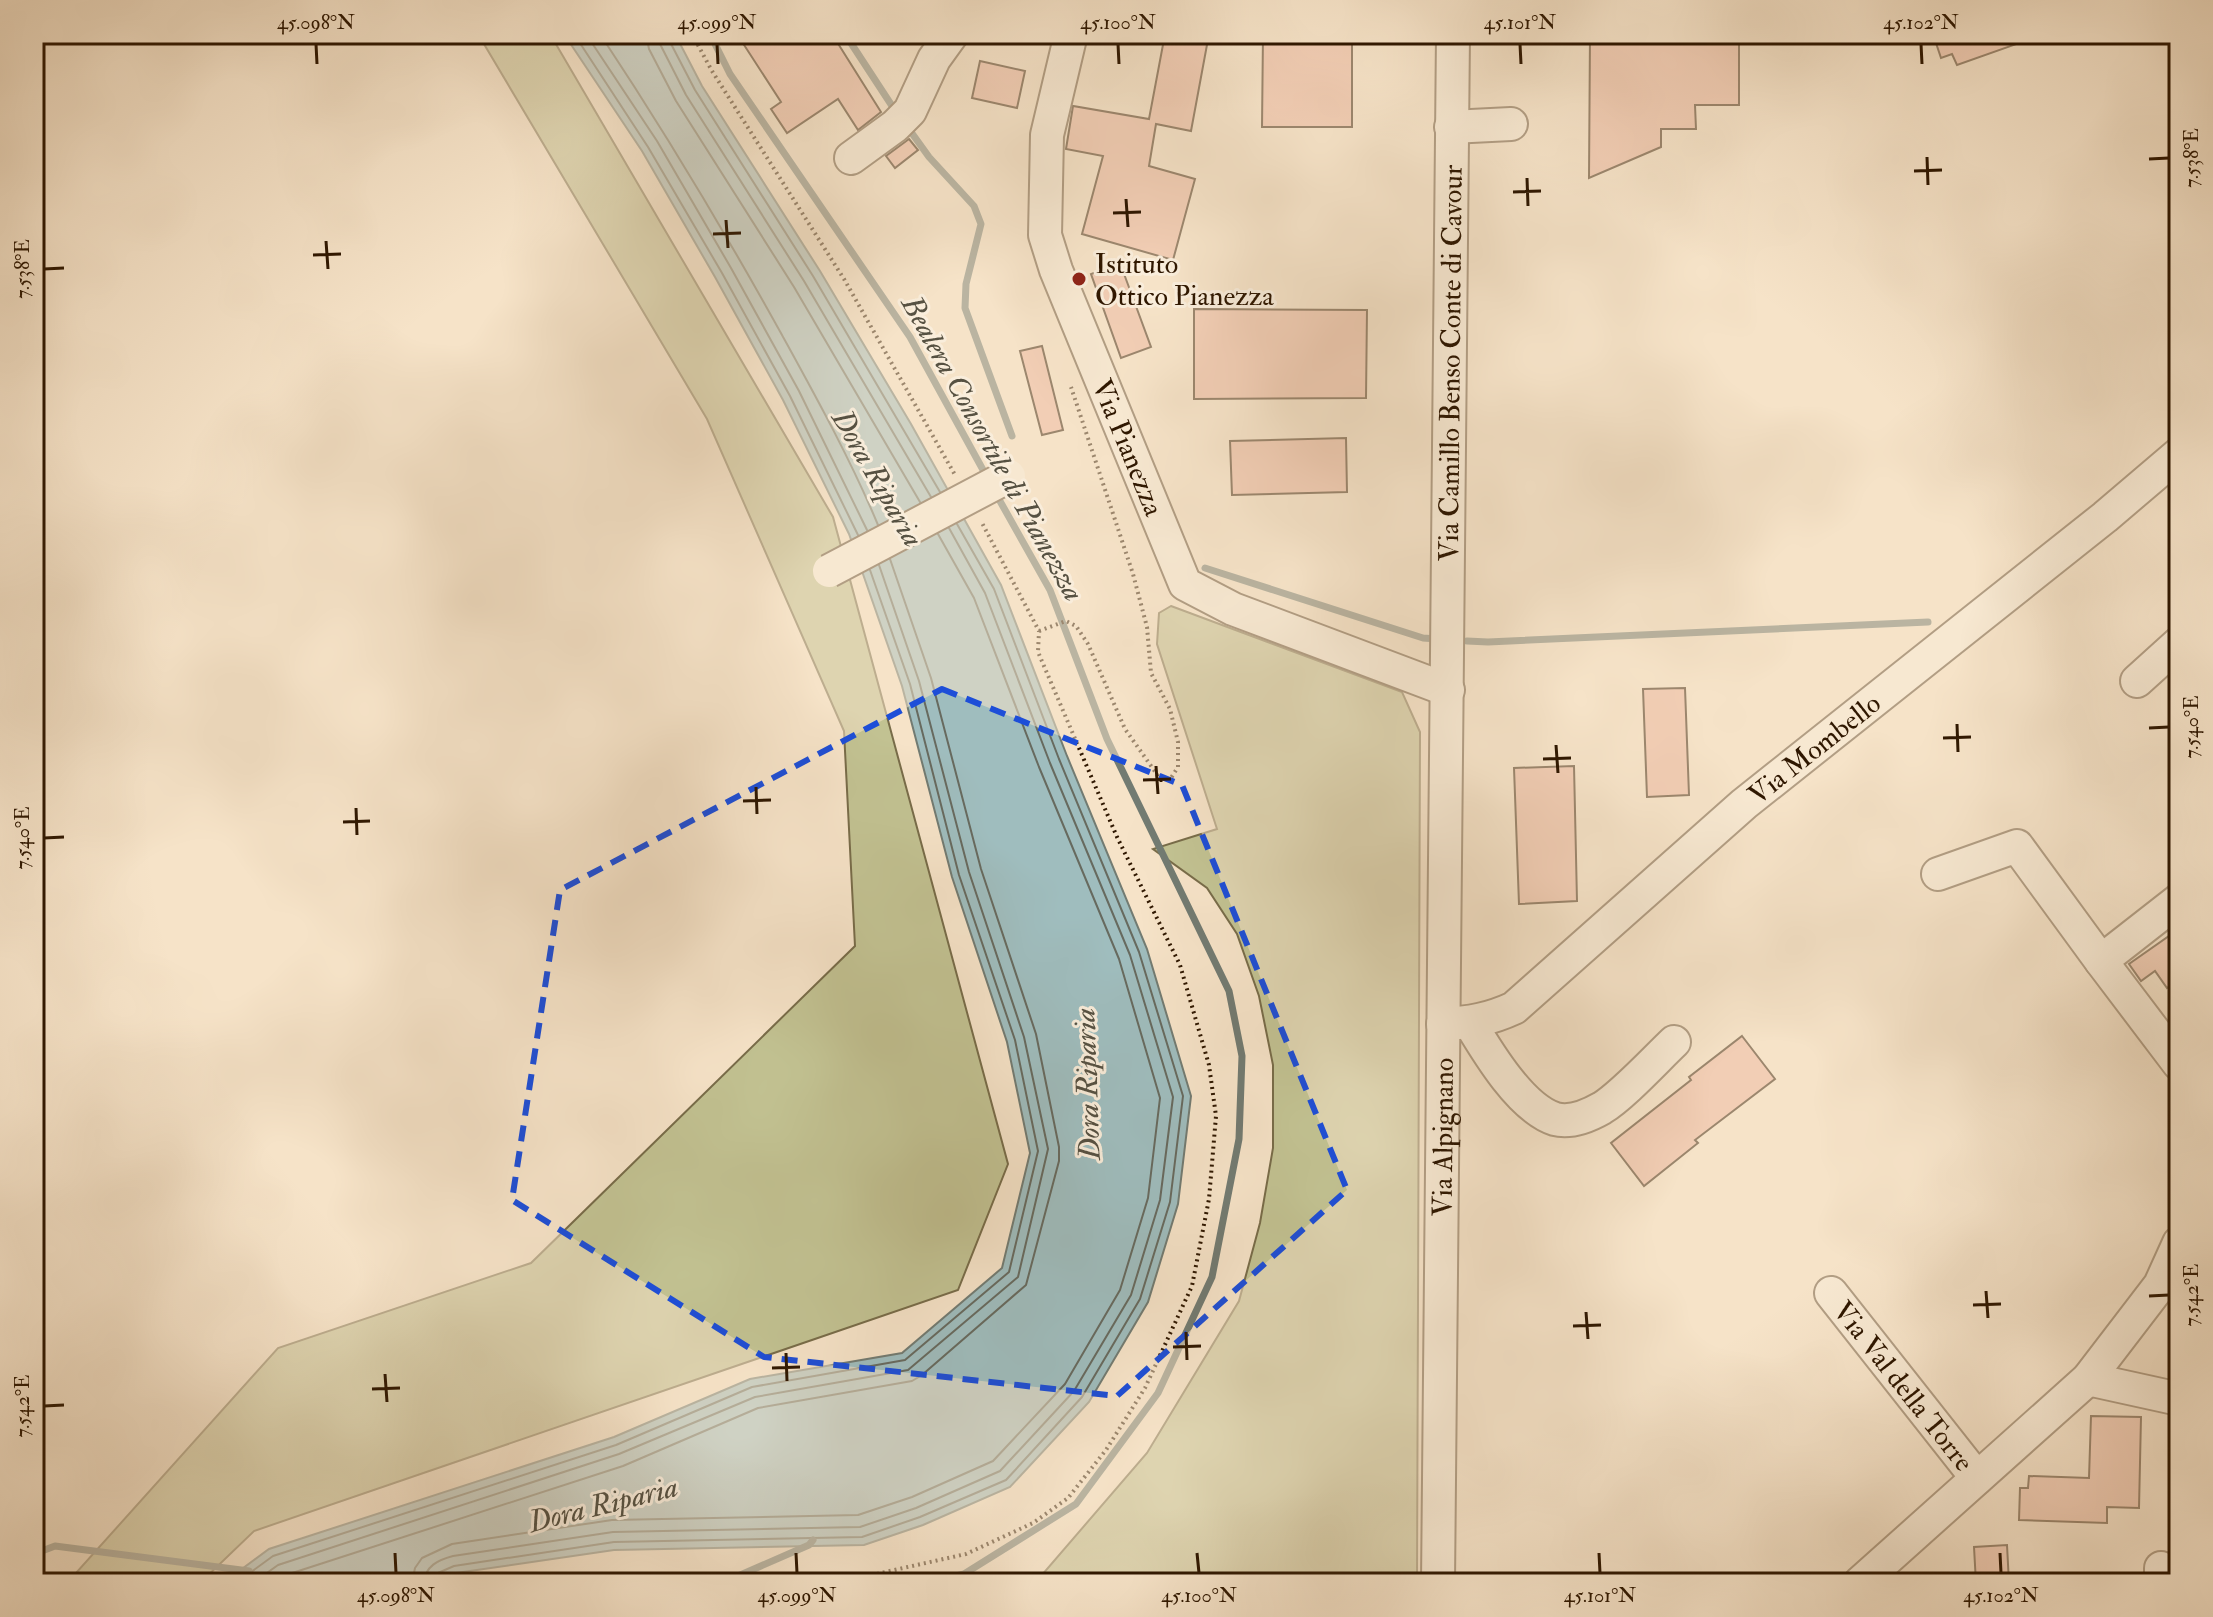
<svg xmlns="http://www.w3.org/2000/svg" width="2213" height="1617" viewBox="0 0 2213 1617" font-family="'IM FELL Double Pica',serif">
<rect width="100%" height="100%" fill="#f6e3c8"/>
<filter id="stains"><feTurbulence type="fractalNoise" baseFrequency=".0025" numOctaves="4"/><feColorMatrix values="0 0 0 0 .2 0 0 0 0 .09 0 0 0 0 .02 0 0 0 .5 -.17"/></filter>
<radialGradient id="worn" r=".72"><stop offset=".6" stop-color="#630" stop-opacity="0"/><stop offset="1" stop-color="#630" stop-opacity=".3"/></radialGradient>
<g fill="#c2c292" stroke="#786c49" stroke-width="2">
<path d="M 478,34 L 550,34 L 833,517 L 1008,1164 L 958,1290 L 254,1531 L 200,1583 L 67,1583 L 278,1348 L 531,1263 L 855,946 L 844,731 L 707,419 Z"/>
<path d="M 1171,606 L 1402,692 L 1420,732 L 1417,1583 L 1035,1583 L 1147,1453 L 1239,1301 L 1260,1223 L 1273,1148 L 1273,1065 L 1259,996 L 1237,934 L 1207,888 L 1153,849 L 1217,829 L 1157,644 L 1159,613 Z"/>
</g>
<path fill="#9fbdbe" stroke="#727b72" stroke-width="2" d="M 564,34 L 675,34 L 702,86 L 820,271 L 911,424 L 1001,585 L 1067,756 L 1147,949 L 1191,1096 L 1178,1204 L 1148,1302 L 1089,1402 L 1010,1487 L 923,1525 L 864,1545 L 614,1550 L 456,1573 L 435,1583 L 223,1583 L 269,1549 L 614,1437 L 750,1379 L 902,1353 L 1002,1268 L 1030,1153 L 1007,1042 L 952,877 L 902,686 L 849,534 L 783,400 L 715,277 L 642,151 Z"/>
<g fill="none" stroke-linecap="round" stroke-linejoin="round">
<g stroke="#676a5f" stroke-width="2">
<path d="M 574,34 L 648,147 L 722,273 L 790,396 L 858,535"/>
<path d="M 586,34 L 657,141 L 731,268 L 799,391 L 867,530"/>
<path d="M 600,34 C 665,132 725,232 782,335 C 816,397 851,460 878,525"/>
<path d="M 646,34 L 649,49 L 676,101 L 794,287 L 920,502"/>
<path d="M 658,34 L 660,44 L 686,95 L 804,281 L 931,497"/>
<path d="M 668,34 L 669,40 L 695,90 L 813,276 L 940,492"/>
<path d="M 236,1583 L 273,1556 L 616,1445 L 752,1387 L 905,1360 L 1009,1272 L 1038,1151 L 1015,1040 L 959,875 L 910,684 L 870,570"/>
<path d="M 253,1583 L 278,1565 L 619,1454 L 755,1397 L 908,1370 L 1018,1277 L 1048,1149 L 1024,1037 L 969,872 L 919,681 L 879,565"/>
<path d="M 273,1583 L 283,1576 L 623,1466 L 758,1408 L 912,1381 L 922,1375 L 1026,1285 L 1059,1161 L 1059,1147 L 1036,1034 L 981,869 L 931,678 L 890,559"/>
<path d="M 412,1583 L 415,1568 L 422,1558 L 452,1544 L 612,1520 L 858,1515 L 912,1497 L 993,1461 L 1065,1384 L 1120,1290 L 1148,1198 L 1160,1098 L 1119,959 L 1039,767 L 974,598 L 938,534"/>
<path d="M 424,1583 C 425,1566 438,1560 453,1556 L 613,1532 L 860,1527 L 916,1508 L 1000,1471 L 1074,1391 L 1131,1295 L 1160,1200 L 1173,1097 L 1130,955 L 1050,763 L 985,593 L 949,528"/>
<path d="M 434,1583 L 438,1573 L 454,1566 L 614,1542 L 862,1537 L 920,1517 L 1006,1480 L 1082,1397 L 1140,1299 L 1170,1202 L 1183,1096 L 1139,952 L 1059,759 L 994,589 L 957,524"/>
</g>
<g stroke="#727b72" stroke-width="7">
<path d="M 710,34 L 730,74 L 910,337 L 988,479"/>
<path d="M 845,34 L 896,112"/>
<path d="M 906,125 L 929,157 L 974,206 L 981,224 L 966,284 L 965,308 L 1012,436"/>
<path d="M 1205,568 L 1423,638 L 1437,639"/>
<path d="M 1467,641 L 1488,642 L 1928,622"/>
<path d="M 34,1554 L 55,1546 L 249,1571"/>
<path d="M 722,1583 L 809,1545 L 813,1540"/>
<path d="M 928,1583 L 964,1574 L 1076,1504 L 1158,1393 L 1212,1277 L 1239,1139 L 1242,1056 L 1229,991 L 1107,739 L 1050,590 L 996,494"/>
</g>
</g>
<g fill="#eeb49e" stroke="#2f1700" stroke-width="2">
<path d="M 737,34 L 832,34 L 881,112 L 858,130 L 838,99 L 787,133 L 771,109 L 781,102 Z"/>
<path d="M 1165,34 L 1209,34 L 1191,131 L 1156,124 L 1149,166 L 1195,179 L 1173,260 L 1082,234 L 1103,156 L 1066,149 L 1073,106 L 1149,119 Z"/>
<path d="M 1263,34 L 1352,34 L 1352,127 L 1262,127 Z"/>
<path d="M 1590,34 L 1739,34 L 1739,105 L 1695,105 L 1696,129 L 1661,129 L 1661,147 L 1589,178 Z"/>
<path d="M 1933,34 L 2036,34 L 2036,37 L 1957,65 L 1952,54 L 1941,58 Z"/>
<path d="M 980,61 L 1025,71 L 1017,108 L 972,98 Z"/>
<path d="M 909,139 L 918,150 L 895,168 L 886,156 Z"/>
<path d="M 1120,263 L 1151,347 L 1121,358 L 1091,274 Z"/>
<path d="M 1194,309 L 1367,310 L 1366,398 L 1194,399 Z"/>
<path d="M 1042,346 L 1063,430 L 1042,435 L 1020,351 Z"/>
<path d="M 1346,438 L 1347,492 L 1232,495 L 1230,441 Z"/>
<path d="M 1685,688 L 1689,795 L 1647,797 L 1643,689 Z"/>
<path d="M 1574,766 L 1577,901 L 1519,904 L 1514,768 Z"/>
<path d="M 2179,929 L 2179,979 L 2167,988 L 2155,971 L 2141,981 L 2129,964 Z"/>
<path d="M 1742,1036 L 1775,1079 L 1695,1140 L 1698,1143 L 1644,1186 L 1611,1143 L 1691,1080 L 1689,1077 Z"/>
<path d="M 2091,1416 L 2141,1417 L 2139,1508 L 2107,1507 L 2107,1523 L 2019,1520 L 2020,1488 L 2028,1488 L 2029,1476 L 2089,1478 Z"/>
<path d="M 2007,1545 L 2009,1583 L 1976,1583 L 1974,1547 Z"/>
</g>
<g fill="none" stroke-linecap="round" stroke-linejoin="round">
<defs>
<g id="minor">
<path id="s1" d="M 1071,34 L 1047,135 L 1045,235 L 1056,270 L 1185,584 L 1233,609 L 1448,690"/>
<path d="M 1451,127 L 1511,124"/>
<path d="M 851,158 L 895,126 L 910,111 L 934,59 L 952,34"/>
<path d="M 2137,681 L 2179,643"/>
<path d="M 1938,874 L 2017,846 L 2101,961"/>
<path d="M 2179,900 L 2101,961 L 2179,1064"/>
<path d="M 1470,1023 C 1488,1053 1521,1108 1555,1119 C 1570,1123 1588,1116 1602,1108 C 1623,1095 1655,1060 1674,1042"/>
<path id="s2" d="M 1443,1024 C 1470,1023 1490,1019 1514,1008 L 1744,804 L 2105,517 L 2179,454"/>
<path id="s3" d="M 1831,1293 L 1977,1478"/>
<path d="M 2088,1379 L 2179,1399"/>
<path id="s4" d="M 1438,1583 L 1453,34"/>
<path d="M 1860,1583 L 2088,1379 L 2160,1285 L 2179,1243"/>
<path d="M 2161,1583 L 2161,1568"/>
</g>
</defs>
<use href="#minor" stroke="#614a32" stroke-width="36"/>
<g stroke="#2f1700" stroke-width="4" stroke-dasharray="2 4" stroke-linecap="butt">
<path d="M 692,34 L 712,71 L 844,279 L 955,475"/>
<path d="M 1039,631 L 1066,621 L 1076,626 L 1088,644 L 1125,729 L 1161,780 L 1171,778 L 1178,767 L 1178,742 L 1170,709 L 1151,673 L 1147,627 L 1133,574 L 1071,387"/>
<path d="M 836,1583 L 966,1554 L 1033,1523 L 1068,1498 L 1106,1450 L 1145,1388 L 1192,1286 L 1209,1199 L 1216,1116 L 1209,1065 L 1180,965 L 1117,837 L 1038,652 L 1039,631 L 981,521"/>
</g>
<use href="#minor" stroke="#f9eddb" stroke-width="32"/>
<defs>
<path id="minor-bridge" d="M 829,571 L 1009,476"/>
</defs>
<use href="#minor-bridge" stroke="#614a32" stroke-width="36" stroke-linecap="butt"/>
<use href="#minor-bridge" stroke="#f9eddb" stroke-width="32"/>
</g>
<path d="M0 0H2213V1617H0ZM 942,689 L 1182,785 L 1347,1190 L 1117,1396 L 764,1357 L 512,1200 L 560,890 Z" fill="#f6e3c8" fill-opacity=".55" fill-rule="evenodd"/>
<path fill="none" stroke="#1d4ed8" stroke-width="6" stroke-dasharray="16 10" stroke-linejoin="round" d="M 942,689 L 1182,785 L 1347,1190 L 1117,1396 L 764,1357 L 512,1200 L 560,890 Z"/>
<path fill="none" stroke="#2f1700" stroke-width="3" d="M 316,44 L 317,64M 717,44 L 718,64M 1118,44 L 1119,64M 1520,44 L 1521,64M 1921,44 L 1922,64M 1927,157 L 1928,185M 2149,159 L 2169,158M 1914,171 L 1942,170M 1527,178 L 1528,206M 1513,192 L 1541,191M 1126,199 L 1128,227M 1113,213 L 1141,212M 726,220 L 728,248M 713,234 L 741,233M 326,241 L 328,269M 313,255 L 341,254M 44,269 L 64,268M 1957,724 L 1958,752M 2149,728 L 2169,727M 1943,738 L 1971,737M 1556,745 L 1558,773M 1543,759 L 1571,758M 1156,766 L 1158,794M 1143,780 L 1171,779M 756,787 L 757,814M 743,801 L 771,800M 356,808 L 357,835M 343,822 L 370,821M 44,838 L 64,837M 1986,1291 L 1988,1318M 2149,1296 L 2169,1295M 1973,1305 L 2001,1304M 1586,1312 L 1588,1339M 1573,1326 L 1601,1325M 1186,1332 L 1187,1360M 1173,1347 L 1201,1346M 786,1353 L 787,1381M 772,1368 L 800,1367M 385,1374 L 387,1402M 372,1389 L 400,1388M 44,1406 L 64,1405M 395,1553 L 396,1573M 796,1553 L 797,1573M 1197,1553 L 1199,1573M 1599,1553 L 1600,1573M 2000,1553 L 2001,1573"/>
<circle fill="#8f2418" stroke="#f9eddb" stroke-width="3" cx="1079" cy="279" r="8"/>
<g text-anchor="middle" stroke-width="6" stroke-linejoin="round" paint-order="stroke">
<g font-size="28" fill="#2f1700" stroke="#f9eddb" text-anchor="start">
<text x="1095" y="273">Istituto<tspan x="1095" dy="32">Ottico Pianezza</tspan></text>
</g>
<g font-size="28" fill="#2f1700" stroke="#f9eddb">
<text dy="10" stroke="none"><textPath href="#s4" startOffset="1220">Via Camillo Benso Conte di Cavour</textPath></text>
<text dy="10" stroke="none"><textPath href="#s1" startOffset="432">Via Pianezza</textPath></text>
<text dy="10" stroke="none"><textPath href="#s2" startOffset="470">Via Mombello</textPath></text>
<text dy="10" stroke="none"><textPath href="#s4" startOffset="446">Via Alpignano</textPath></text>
<text dy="10" stroke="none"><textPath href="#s3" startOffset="118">Via Val della Torre</textPath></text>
</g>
<g font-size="30" font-style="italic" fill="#565142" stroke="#f9eddb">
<text transform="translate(993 448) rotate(61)" y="10">Bealera Consortile di Pianezza</text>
<text transform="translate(878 478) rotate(60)" y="10">Dora Riparia</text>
<text transform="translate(1087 1084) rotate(-92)" y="10">Dora Riparia</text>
<text transform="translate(603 1504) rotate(-14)" y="10">Dora Riparia</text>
</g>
</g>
<rect width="2213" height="1617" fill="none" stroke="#f6e3c8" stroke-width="88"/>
<rect x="44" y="44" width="2125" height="1529" fill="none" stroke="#2f1700" stroke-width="3"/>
<g font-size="20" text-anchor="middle" fill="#2f1700">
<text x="316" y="29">45.098°N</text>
<text x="717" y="29">45.099°N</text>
<text x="1118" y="29">45.100°N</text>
<text x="1520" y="29">45.101°N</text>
<text x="1921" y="29">45.102°N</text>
<text transform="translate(2191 158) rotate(-90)" y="7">7.538°E</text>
<text transform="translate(22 269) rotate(-90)" y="7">7.538°E</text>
<text transform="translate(2191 727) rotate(-90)" y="7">7.540°E</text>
<text transform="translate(22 838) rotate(-90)" y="7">7.540°E</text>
<text transform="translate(2191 1295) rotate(-90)" y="7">7.542°E</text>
<text transform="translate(22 1406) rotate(-90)" y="7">7.542°E</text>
<text x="396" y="1602">45.098°N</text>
<text x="797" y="1602">45.099°N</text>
<text x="1199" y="1602">45.100°N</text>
<text x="1600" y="1602">45.101°N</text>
<text x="2001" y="1602">45.102°N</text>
</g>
<rect width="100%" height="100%" filter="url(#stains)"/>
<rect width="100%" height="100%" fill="url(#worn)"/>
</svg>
